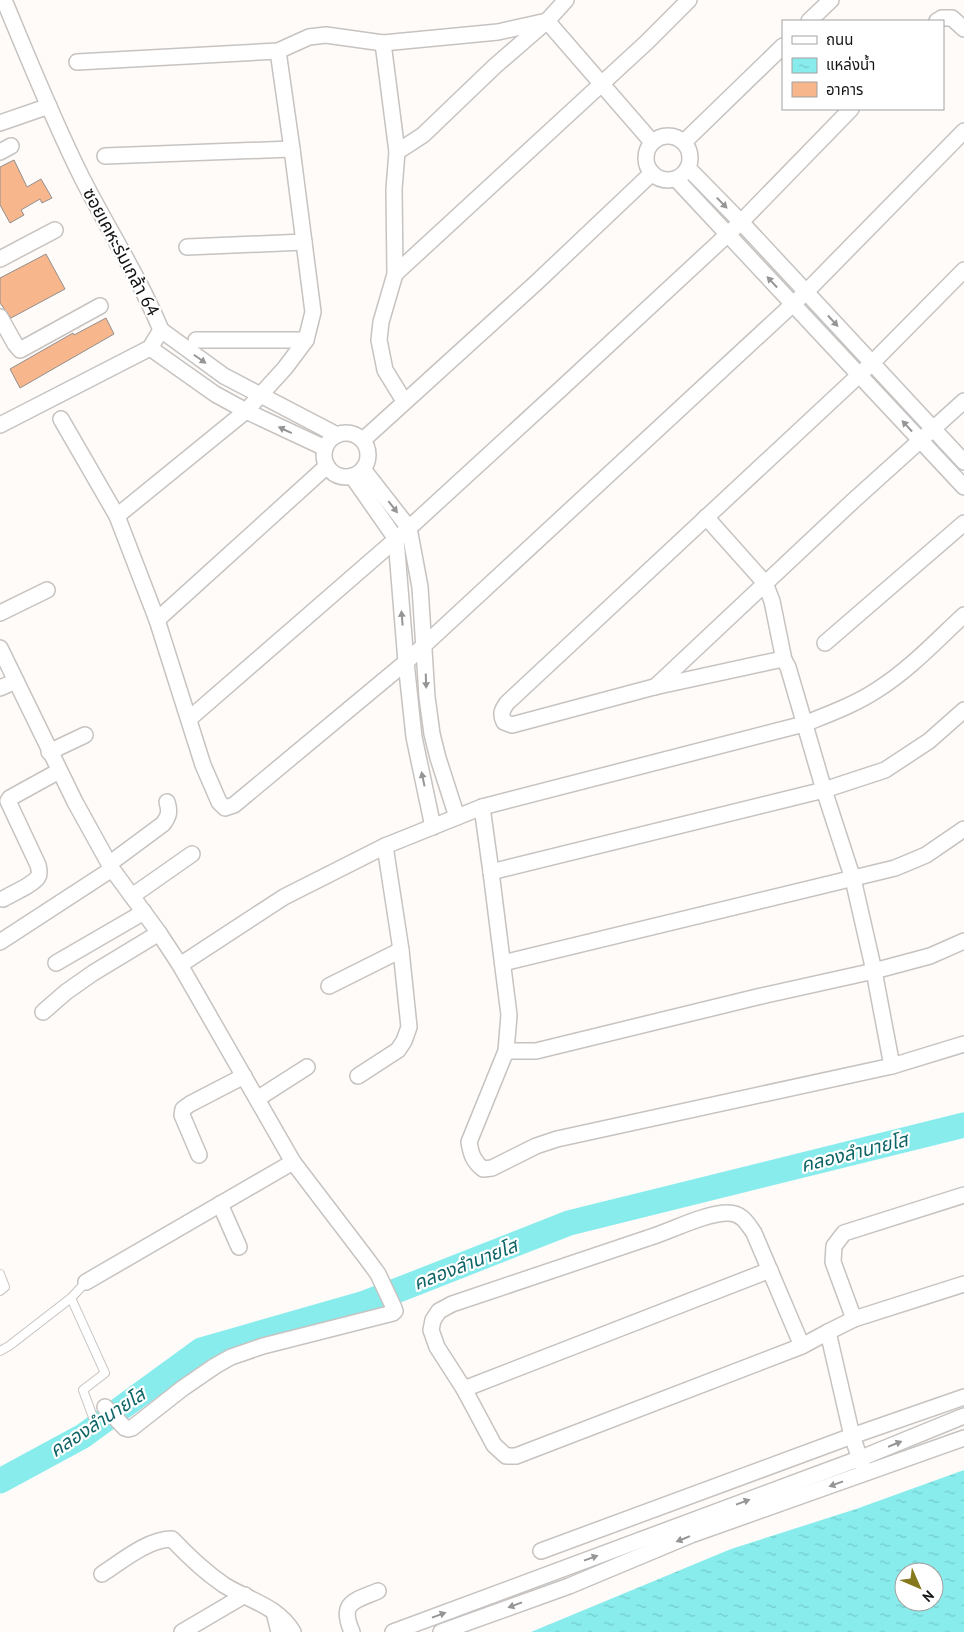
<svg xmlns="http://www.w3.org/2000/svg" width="964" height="1632" viewBox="0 0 964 1632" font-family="'PT Sans','Noto Sans Thai',sans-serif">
<defs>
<pattern id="water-ripples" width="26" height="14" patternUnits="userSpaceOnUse" patternTransform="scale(1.25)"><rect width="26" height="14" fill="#88eced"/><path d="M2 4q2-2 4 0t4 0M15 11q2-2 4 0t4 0" fill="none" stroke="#74caca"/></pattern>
</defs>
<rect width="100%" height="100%" fill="#fefbf9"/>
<path fill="url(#water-ripples)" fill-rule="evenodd" d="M 964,1470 L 964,1632 L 531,1632 L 731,1549 L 856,1509 ZM 904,1572 L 934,1572 L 934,1602 L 904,1602 Z"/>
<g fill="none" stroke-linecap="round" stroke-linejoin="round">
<path stroke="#88eced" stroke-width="25" d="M 0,1481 L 83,1436 L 201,1350 L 365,1303 L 569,1223 L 964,1125"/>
</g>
<g fill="#f7b68c" stroke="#928f8d">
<path d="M 14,160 L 27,187 L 41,179 L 52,198 L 42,203 L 40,199 L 21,210 L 24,215 L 10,223 L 0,205 L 0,167 Z"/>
<path d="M 46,254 L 65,289 L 11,318 L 0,303 L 0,278 Z"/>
<path d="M 106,318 L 114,334 L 20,388 L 10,369 L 73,333 L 74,335 Z"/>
</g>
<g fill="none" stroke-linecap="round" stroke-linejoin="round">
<defs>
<g id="lane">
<path d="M 0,1274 L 5,1287 L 0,1291"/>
<path d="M 71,1298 L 105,1373 L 83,1390 L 93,1417"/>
<path d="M 0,1351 L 9,1346 L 71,1298 L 86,1282"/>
</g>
<g id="street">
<path d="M 809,21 L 831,0"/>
<path d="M 937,21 L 942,18 L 952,18 L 964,29"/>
<path d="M 383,43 L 397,152 L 394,189 L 395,274 L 381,322 L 379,340 L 385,370 L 404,401"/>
<path d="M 77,62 L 278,51 L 309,37 L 326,35 L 383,43 L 498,32 L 547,21 L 652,142"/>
<path d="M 0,123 L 49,106"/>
<circle cx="668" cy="158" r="22"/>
<path d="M 684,142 L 783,46"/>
<path d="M 0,152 L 11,146"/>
<path d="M 397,152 L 423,135 L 495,66 L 547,21 L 566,0"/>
<path d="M 105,156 L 292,149"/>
<path d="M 688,168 L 741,222 L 964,462"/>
<path d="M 676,179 L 964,487"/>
<path d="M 187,247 L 304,242"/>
<path d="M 0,259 L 55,230"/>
<path d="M 395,274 L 647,42 L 689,0"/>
<path d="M 0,317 L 15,344 L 20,350 L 100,306"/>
<path d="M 161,330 L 224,376 L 337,435"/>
<path d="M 196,340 L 306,340"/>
<path d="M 150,348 L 215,394 L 246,411 L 325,448"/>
<path d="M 61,419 L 117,516 L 157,620 L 203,765 L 219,802 L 225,808 L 234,805 L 406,662 L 806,292 L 964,131"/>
<path d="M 0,425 L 150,348 L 161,330 C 139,277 108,229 82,178 C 53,120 29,60 4,0"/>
<circle cx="346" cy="455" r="22"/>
<path d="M 363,440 L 537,282 L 652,173"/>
<path d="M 363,469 L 409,528 L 420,587 L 427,697 L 432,734 L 438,758 L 457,817"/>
<path d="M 352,476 L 396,539 L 406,662 L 414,737 L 433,827"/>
<path d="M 117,516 L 246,411 L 285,368 L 306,340 L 313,312 L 292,149 L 278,51"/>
<path d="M 706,517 L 765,583 L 772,601 L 784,660"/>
<path d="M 0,613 L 47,590"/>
<path d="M 157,620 L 327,466"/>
<path d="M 825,643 L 964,523"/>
<path d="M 0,648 L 75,802 L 112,869 L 159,933 L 180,965 L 293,1162 L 367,1259 L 378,1274 L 394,1308 L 395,1311 L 393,1313 L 263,1346 L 231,1357 L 215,1366 L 183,1388 L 132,1428 L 128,1429 L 125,1428 L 105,1407"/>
<path d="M 655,687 L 853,501 L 964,401"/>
<path d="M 0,688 L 16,681"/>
<path d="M 189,719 L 409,528 L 564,386 L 741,222 L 851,109"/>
<path d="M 49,752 L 85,735"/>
<path d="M 482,807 L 491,872 L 509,1015 L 506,1051 L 469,1142 C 471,1154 473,1161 483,1169 L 492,1168 L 536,1146 L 557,1139 L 892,1066 L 874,971 L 853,879 L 824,790 L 788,667 L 784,660 L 778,660 L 654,687 L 512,725 L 504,722 C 500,714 502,710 507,703 L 872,363 L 964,270"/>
<path d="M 109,864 L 163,824 C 169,816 170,812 167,802"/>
<path d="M 491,872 L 824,790 L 885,770 L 929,741 L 964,710"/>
<path d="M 132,896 L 192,854"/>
<path d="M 3,899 C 11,894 33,885 38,877 C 40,874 39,869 38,865 L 8,801 L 10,798 L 59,771"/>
<path d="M 0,942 L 112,869"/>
<path d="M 56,963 L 144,912"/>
<path d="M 503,963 L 895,868 L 926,855 L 964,829"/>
<path d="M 180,965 L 284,897 L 385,846 L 482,807 L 804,724 C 829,714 854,705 877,690 C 909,670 937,640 964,615"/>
<path d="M 329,986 L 401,950"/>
<path d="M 43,1012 L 66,992 L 93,973 L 159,933"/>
<path d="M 506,1051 L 536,1051 L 757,997 L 874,971 L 930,956 L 964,941"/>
<path d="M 892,1066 L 964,1044"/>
<path d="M 358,1076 L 398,1050 L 404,1041 L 409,1027 L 401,950 L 385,846"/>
<path d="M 257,1099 L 307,1067"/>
<path d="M 199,1155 L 182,1115 L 183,1109 L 190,1104 L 244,1076"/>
<path d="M 220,1204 L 239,1247"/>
<path d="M 86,1282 L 293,1162"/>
<path d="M 854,1319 L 833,1262 L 834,1246 L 844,1233 L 964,1195"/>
<path d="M 828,1332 L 854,1319 L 964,1284"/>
<path d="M 802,1346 L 754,1233 C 747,1223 742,1213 728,1213 C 705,1213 671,1231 648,1238 C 583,1260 518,1282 452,1304 L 439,1311 L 433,1320 L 431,1330 L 437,1347 L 464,1389 L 494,1445 L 506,1456 L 516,1456 L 802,1346 L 828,1332 L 852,1436 L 865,1473"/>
<path d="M 464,1389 L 770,1270"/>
<path d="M 541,1551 L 852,1436 L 964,1397"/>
<path d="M 102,1574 C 122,1561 148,1539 172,1539 C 188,1556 205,1572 224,1585 C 248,1600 278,1606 293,1632"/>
<path d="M 274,1612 L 279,1632"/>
<path d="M 182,1632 L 245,1595"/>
<path d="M 352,1632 C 339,1602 354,1601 378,1591"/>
<path d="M 393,1632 L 861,1458 L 964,1416"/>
<path d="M 441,1632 L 569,1586 L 691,1535 L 964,1438"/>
</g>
</defs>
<use href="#lane" stroke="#c6c3c1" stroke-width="10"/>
<use href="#street" stroke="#c6c3c1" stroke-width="18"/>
<use href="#lane" stroke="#fff" stroke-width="8"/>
<use href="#street" stroke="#fff" stroke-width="15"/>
</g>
<defs><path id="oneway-solid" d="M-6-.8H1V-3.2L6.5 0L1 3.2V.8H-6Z" transform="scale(1.25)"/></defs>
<g fill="#969595">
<use href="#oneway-solid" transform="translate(722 203) rotate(46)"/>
<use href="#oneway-solid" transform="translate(772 282) rotate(-133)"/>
<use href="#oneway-solid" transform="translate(833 321) rotate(47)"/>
<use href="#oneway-solid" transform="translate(200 359) rotate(35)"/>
<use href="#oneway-solid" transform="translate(907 426) rotate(-133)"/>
<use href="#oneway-solid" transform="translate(285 430) rotate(-155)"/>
<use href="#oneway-solid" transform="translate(393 507) rotate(52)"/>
<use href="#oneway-solid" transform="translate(402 618) rotate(-95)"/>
<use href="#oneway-solid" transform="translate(426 681) rotate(88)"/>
<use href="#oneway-solid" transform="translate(423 779) rotate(-102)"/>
<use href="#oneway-solid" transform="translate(895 1444) rotate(-22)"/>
<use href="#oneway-solid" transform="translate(836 1484) rotate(160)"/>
<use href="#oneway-solid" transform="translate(743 1502) rotate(-20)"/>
<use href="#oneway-solid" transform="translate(683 1539) rotate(158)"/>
<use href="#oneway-solid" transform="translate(591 1558) rotate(-20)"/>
<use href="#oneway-solid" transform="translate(515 1605) rotate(160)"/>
<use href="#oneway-solid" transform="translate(439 1615) rotate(-20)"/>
</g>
<g text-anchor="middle" stroke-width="4.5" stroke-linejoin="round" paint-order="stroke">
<g font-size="18" fill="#151413" stroke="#fff">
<text transform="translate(121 252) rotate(62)" y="6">ซอยเคหะร่มเกล้า 64</text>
</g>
<g font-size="19" font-style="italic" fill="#0d6466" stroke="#fff">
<text transform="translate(854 1152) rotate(-14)" y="7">คลองลำนายโส</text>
<text transform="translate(465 1264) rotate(-21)" y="7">คลองลำนายโส</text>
<text transform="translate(97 1422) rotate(-33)" y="7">คลองลำนายโส</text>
</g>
</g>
<rect x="782" y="20" width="162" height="90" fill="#ffffff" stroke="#a1a1a1"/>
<rect x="792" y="36" width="25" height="8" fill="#ffffff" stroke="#a1a1a1"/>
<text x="826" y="45" font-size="15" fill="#151413">ถนน</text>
<rect x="792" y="58" width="25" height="15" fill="url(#water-ripples)" stroke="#a1a1a1"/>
<text x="826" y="70" font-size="15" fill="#151413">แหล่งน้ำ</text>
<rect x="792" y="82" width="25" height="15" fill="#f7b68c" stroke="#a1a1a1"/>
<text x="826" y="95" font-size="15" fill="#151413">อาคาร</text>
<g transform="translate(919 1587) rotate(135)"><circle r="24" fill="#ffffff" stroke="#a1a1a1"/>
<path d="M0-4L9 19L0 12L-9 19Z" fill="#86791d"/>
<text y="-8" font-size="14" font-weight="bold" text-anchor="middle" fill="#151413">N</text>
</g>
</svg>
